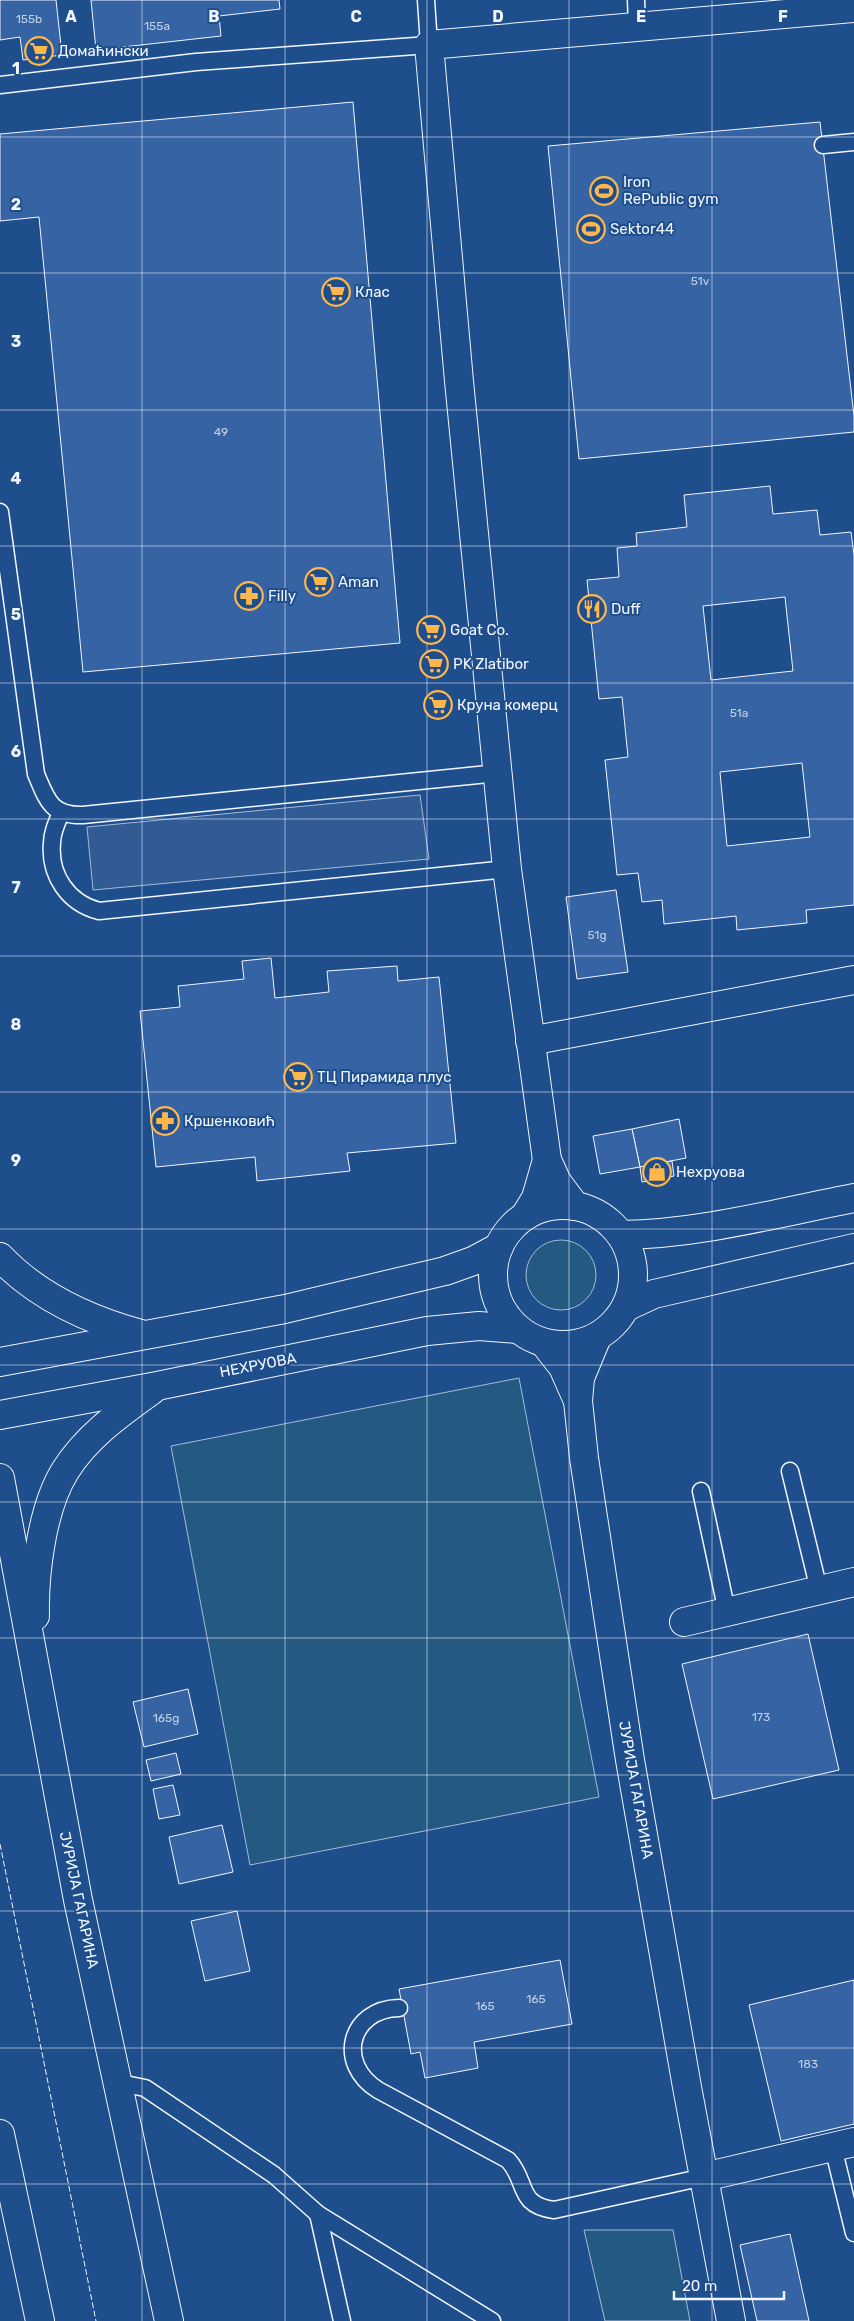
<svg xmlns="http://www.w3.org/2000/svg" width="854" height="2321" viewBox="0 0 854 2321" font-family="Rubik,sans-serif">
<rect width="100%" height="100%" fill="#1f4e8c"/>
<g fill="#245a82" stroke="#a8bbd7">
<circle cx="561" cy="1275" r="35"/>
<path d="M 519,1378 L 599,1797 L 250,1865 L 171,1446 Z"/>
<path d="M 584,2230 L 673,2230 L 690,2321 L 605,2321 Z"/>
</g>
<path fill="#305b95" stroke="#a8bbd7" d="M 420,795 L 429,859 L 93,890 L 87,827 Z"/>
<g fill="#3563a3" stroke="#f2f6ff" fill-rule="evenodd">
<path d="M 0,0 L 56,0 L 62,55 L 23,60 L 20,37 L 0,40 Z"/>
<path d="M 91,0 L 279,0 L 280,9 L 219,16 L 221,36 L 96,50 Z"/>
<path d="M 353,102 L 400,643 L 83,672 L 39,217 L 0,221 L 0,134 Z"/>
<path d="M 820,122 L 854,416 L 854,432 L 579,459 L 548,146 Z"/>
<path d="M 770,486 L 773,514 L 817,510 L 820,535 L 851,532 L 854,555 L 854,905 L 806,910 L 807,923 L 737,930 L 736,916 L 664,924 L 662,900 L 642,902 L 638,873 L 617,875 L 605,760 L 628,757 L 622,697 L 599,699 L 587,580 L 619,577 L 617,548 L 637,546 L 636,533 L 687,527 L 684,495 ZM 785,597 L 793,671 L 711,680 L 703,606 ZM 802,763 L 810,837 L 727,846 L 720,772 Z"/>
<path d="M 616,890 L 628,972 L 577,979 L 566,897 Z"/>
<path d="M 271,958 L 275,998 L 329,992 L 327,971 L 397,966 L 398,981 L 439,977 L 456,1143 L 347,1153 L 350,1171 L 257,1181 L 255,1157 L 156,1167 L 140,1011 L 180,1007 L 178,986 L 244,979 L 242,961 Z"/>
<path d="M 679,1119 L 686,1158 L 640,1167 L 632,1129 Z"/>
<path d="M 632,1129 L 640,1167 L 600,1174 L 593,1136 Z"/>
<path d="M 672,1161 L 674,1176 L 642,1182 L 640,1167 Z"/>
<path d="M 808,1634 L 839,1770 L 713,1799 L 682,1664 Z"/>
<path d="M 188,1689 L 198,1734 L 144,1747 L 133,1702 Z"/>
<path d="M 176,1753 L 181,1774 L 151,1781 L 146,1760 Z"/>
<path d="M 173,1785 L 180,1815 L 159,1819 L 153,1789 Z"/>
<path d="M 222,1825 L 233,1872 L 179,1884 L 169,1837 Z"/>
<path d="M 237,1911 L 250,1971 L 205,1981 L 191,1921 Z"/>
<path d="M 560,1960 L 572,2024 L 474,2042 L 478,2068 L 425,2078 L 420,2052 L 411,2054 L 399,1989 Z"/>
<path d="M 854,1980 L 854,2124 L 781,2141 L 749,2005 Z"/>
<path d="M 790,2234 L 809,2321 L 757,2321 L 740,2245 Z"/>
</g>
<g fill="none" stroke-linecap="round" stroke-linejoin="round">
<defs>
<g id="lane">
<path d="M 636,0 L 637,27"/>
<path d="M 0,85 L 196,62 L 429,45 L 426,0"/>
<path d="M 823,145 L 854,142"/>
<path d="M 0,512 L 36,774 C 47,800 51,816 83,815 L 498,773"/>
<path d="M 61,813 C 57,822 52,832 52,843 C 49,875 68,903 99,911 L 507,869"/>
<path d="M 790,1471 L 819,1590"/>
<path d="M 701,1491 L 727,1612"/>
<path d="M 399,2008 C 349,2009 336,2064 378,2090 L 508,2160 C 528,2181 516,2205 554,2210 L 704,2177"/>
<path d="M 119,2088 L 130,2085 L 145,2088 L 274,2175 L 318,2214 L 492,2321"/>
<path d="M 833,2147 L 854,2233"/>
<path d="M 318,2214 L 342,2321"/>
</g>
<g id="street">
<path d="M 530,1041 L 854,980"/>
<path d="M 575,1206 L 557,1182 L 547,1160 L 507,869 L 459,381 L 429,45 L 854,8"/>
<path d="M 525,1216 L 536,1198 L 547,1160"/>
<path d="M 597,1337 L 580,1378 L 578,1401 L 584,1458 L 630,1760 L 687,2087 L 731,2321"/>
<path d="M 545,1344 L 563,1367 L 578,1401"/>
<path d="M 684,1622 L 854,1582"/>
<path d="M 704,2177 L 854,2142"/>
</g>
<g id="secondary">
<circle cx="563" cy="1275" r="70"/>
<path d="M 621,1235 C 699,1234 777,1213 854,1198"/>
<path d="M 0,1257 C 38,1297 89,1320 141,1334"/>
<path d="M 626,1307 L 654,1294 L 854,1248"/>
<path d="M 0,1362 L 285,1309 L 445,1271 L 473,1261 L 499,1247"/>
<path d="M 0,1415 L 157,1386 L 427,1331 L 479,1326 L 517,1329"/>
<path d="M 0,1478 L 78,1900 L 169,2321"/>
<path d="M 35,1616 C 34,1573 42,1508 65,1471 C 86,1437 120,1413 152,1390"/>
<path d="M 0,2134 L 40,2321"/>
</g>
</defs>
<use href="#lane" stroke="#f2f6ff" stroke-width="19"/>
<use href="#street" stroke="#f2f6ff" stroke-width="30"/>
<use href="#secondary" stroke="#f2f6ff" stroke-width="30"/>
<use href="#lane" stroke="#1f4e8c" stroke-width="16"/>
<use href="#street" stroke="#1f4e8c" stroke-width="28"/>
<use href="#secondary" stroke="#1f4e8c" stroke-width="28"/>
<path stroke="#f2f6ff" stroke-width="1" stroke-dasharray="6 2.5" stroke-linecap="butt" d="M 0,1844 L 96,2321"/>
</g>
<path fill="none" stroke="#f2f6ff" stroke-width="1" stroke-opacity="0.55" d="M 142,0 L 142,2321M 285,0 L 285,2321M 427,0 L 427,2321M 569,0 L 569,2321M 712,0 L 712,2321M 0,137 L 854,137M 0,273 L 854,273M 0,410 L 854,410M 0,546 L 854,546M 0,683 L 854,683M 0,819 L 854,819M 0,956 L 854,956M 0,1092 L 854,1092M 0,1229 L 854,1229M 0,1365 L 854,1365M 0,1502 L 854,1502M 0,1638 L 854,1638M 0,1775 L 854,1775M 0,1911 L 854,1911M 0,2048 L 854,2048M 0,2184 L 854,2184"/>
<defs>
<symbol id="supermarket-ring" viewBox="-11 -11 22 22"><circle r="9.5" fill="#1f4e8c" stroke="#ffb74d" stroke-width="1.5"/><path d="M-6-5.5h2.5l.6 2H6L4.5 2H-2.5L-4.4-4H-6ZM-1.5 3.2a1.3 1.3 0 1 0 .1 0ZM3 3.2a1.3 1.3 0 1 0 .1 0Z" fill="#ffb74d"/></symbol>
<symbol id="stadium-ring" viewBox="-11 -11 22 22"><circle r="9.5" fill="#1f4e8c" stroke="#ffb74d" stroke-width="1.5"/><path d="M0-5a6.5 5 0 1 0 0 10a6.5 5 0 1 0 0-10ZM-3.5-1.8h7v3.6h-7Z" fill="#ffb74d"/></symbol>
<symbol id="pharmacy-ring" viewBox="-11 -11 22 22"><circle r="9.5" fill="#1f4e8c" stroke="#ffb74d" stroke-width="1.5"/><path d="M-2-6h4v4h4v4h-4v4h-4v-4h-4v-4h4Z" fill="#ffb74d"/></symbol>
<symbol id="restaurant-ring" viewBox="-11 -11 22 22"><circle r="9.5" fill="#1f4e8c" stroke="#ffb74d" stroke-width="1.5"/><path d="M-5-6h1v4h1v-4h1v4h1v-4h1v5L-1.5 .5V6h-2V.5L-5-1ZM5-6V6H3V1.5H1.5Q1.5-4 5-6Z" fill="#ffb74d"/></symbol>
<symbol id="shop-ring" viewBox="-11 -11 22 22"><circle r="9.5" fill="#1f4e8c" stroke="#ffb74d" stroke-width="1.5"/><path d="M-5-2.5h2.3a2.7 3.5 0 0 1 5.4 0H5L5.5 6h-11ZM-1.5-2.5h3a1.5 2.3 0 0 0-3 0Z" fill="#ffb74d"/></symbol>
</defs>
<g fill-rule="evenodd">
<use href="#supermarket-ring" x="23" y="35" width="32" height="32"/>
<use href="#stadium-ring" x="588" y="175" width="32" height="32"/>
<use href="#stadium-ring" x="575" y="213" width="32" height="32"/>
<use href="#supermarket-ring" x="320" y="276" width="32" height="32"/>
<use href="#supermarket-ring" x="303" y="566" width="32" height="32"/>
<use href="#pharmacy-ring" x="233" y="580" width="32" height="32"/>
<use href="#restaurant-ring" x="576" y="593" width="32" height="32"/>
<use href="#supermarket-ring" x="415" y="614" width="32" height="32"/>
<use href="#supermarket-ring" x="418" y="648" width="32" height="32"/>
<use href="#supermarket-ring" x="422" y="689" width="32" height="32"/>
<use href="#supermarket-ring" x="282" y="1061" width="32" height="32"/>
<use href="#pharmacy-ring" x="149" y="1105" width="32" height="32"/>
<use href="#shop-ring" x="641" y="1156" width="32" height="32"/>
</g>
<g text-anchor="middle" stroke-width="4" stroke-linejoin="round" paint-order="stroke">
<g font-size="12" fill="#c3d1e8">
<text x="29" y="23">155b</text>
<text x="157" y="30">155a</text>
<text x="700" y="285">51v</text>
<text x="221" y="436">49</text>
<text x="739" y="717">51a</text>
<text x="597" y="939">51g</text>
<text x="761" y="1721">173</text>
<text x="166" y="1722">165g</text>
<text x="536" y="2003">165</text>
<text x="485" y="2010">165</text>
<text x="808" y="2068">183</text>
</g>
<g font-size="15" fill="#f2f6ff" stroke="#1f4e8c" text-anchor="start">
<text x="58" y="56">Домаћински</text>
<text x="623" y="187">Iron<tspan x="623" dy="17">RePublic gym</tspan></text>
<text x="610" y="234">Sektor44</text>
<text x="355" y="297">Клас</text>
<text x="338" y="587">Aman</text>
<text x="268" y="601">Filly</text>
<text x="611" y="614">Duff</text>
<text x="450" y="635">Goat Co.</text>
<text x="453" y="669">PK Zlatibor</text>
<text x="457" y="710">Круна комерц</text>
<text x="317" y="1082">ТЦ Пирамида плус</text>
<text x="184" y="1126">Кршенковић</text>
<text x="676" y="1177">Нехруова</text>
</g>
<g font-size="15" fill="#f2f6ff" stroke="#1f4e8c">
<text transform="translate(258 1365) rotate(-11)" y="5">НЕХРУОВА</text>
<text transform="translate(636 1790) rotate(80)" y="5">ЈУРИЈА ГАГАРИНА</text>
<text transform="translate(79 1900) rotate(78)" y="5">ЈУРИЈА ГАГАРИНА</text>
</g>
</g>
<g font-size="16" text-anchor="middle" font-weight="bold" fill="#f2f6ff" stroke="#1f4e8c" stroke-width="4" stroke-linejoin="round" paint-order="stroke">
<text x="71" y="22">A</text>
<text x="214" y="22">B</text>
<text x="356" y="22">C</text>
<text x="498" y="22">D</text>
<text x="641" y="22">E</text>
<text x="783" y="22">F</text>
<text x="16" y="74">1</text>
<text x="16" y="210">2</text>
<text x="16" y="347">3</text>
<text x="16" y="484">4</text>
<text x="16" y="620">5</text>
<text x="16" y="757">6</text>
<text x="16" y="893">7</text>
<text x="16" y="1030">8</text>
<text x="16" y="1166">9</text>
</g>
<path d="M674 2291v8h110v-8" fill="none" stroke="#f2f6ff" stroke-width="2.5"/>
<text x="682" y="2291" font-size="15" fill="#f2f6ff" stroke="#1f4e8c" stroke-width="4" paint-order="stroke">20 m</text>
</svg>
